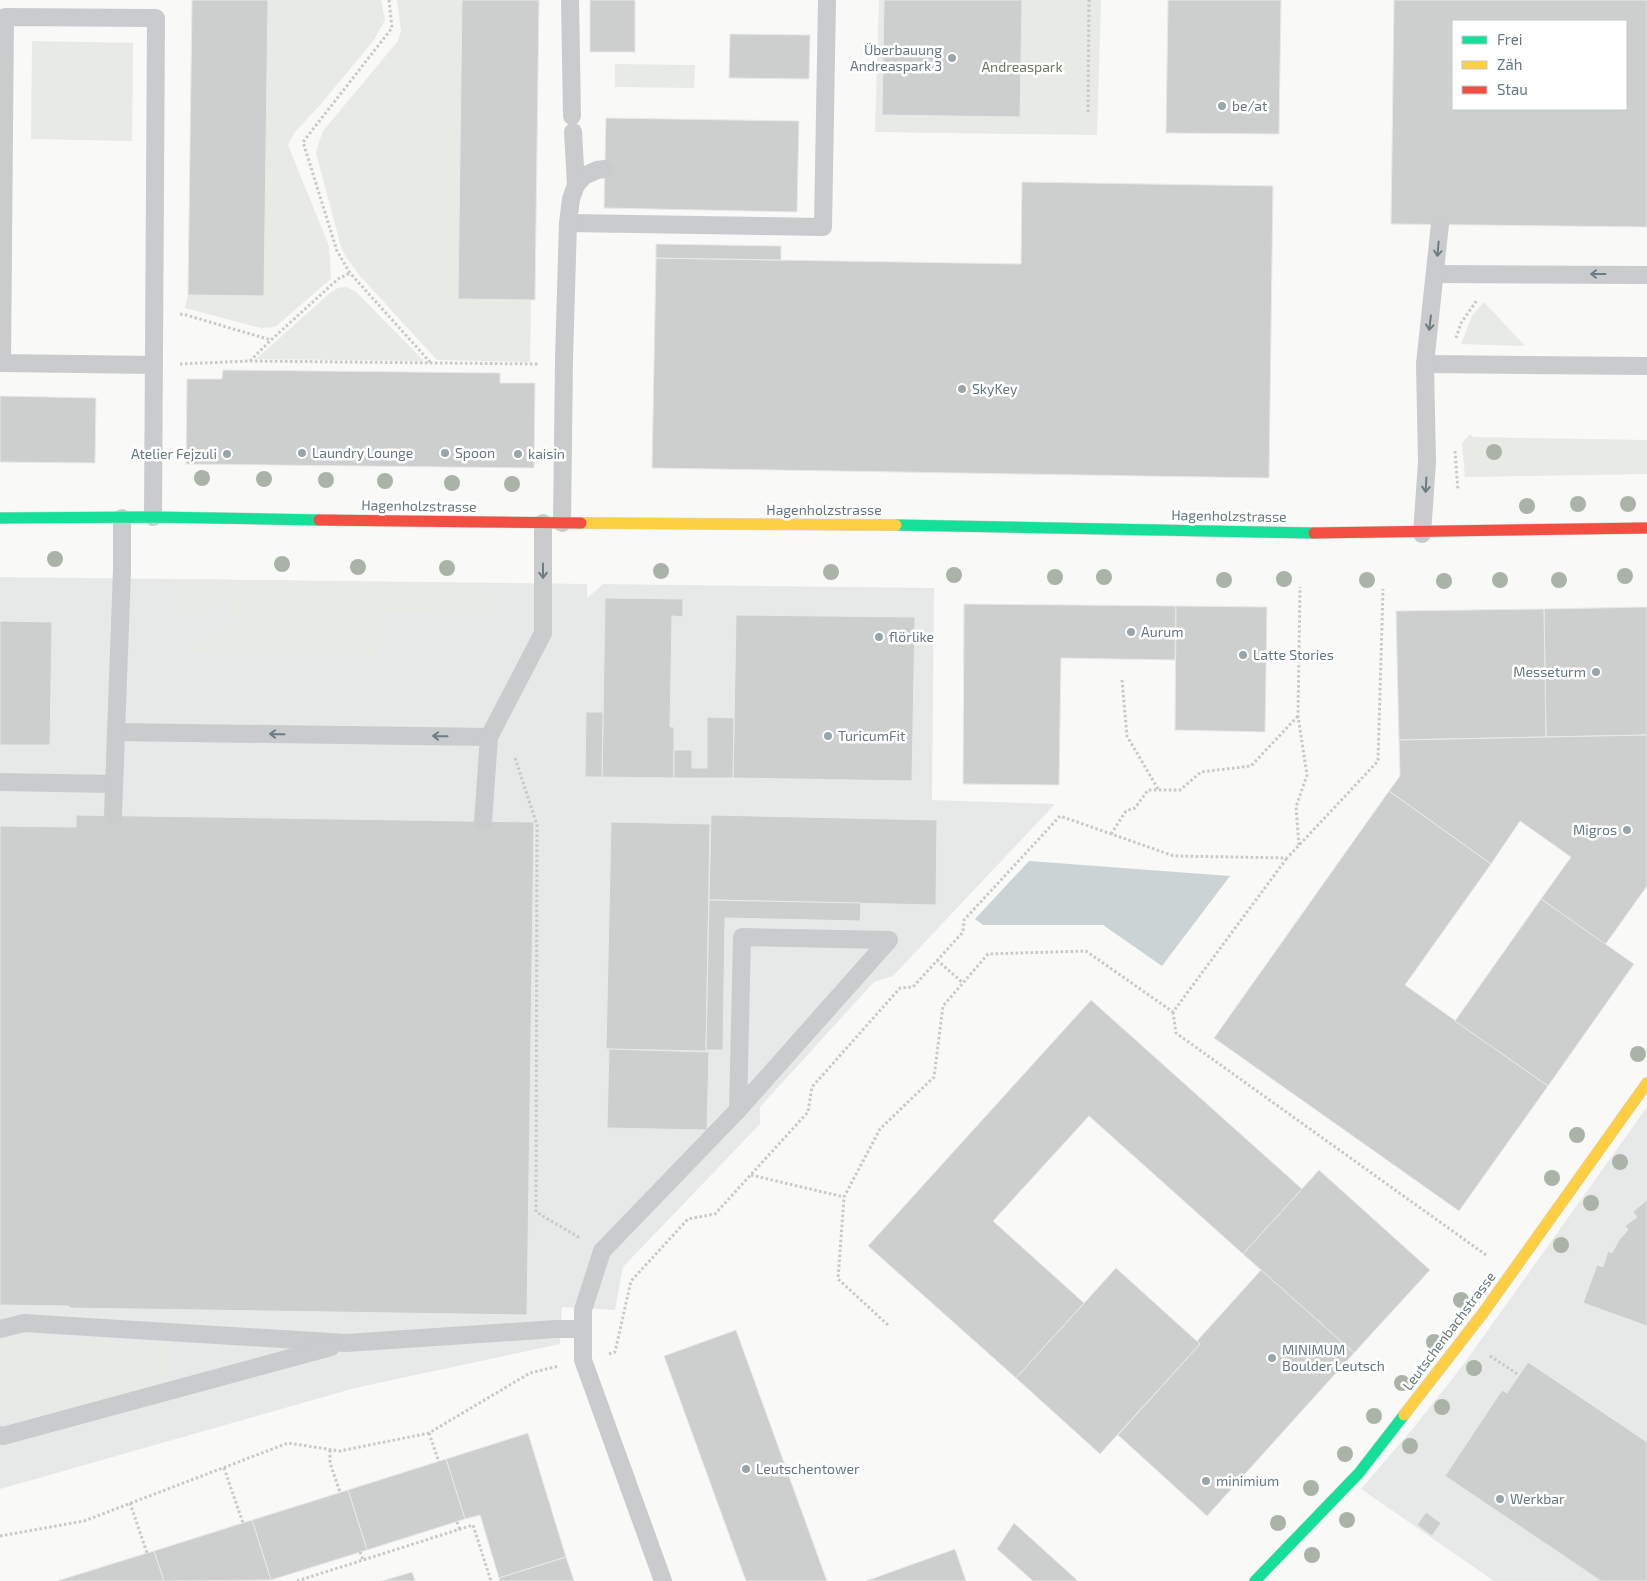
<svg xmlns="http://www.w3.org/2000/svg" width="1647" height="1581" viewBox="0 0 1647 1581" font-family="'Exo 2',sans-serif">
<rect width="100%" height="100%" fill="#f9f9f8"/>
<g fill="#e7e9e8">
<path d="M 0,577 L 587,584 L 587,598 L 603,584 L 934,588 L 932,800 L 1055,804 L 893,976 L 874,982 L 760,1107 L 760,1124 L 623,1267 L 615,1310 L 562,1307 L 560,1344 L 355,1388 L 0,1489 Z"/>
<path d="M 1647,1107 L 1647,1581 L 1494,1581 L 1361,1489 L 1415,1426 L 1463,1365 Z"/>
</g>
<g fill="#e8eae6">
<path d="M 268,0 L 381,0 L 385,20 L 374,40 L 321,104 L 294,133 L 288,145 L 329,246 L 331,279 L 275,327 L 261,328 L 185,308 L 188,295 L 264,296 Z"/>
<path d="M 397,0 L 462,0 L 458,298 L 531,300 L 530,362 L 437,360 L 360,276 L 346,257 L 341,247 L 316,153 L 319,142 L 323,131 L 398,41 L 401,31 Z"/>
<path d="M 879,0 L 1101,0 L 1097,135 L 875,132 Z"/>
<path d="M 32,41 L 133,43 L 132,141 L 31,139 Z"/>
<path d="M 615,64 L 695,65 L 694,88 L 615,87 Z"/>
<path d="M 346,287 L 355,291 L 424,361 L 256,359 L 330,293 L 338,288 Z"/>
<path d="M 1484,302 L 1525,346 L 1461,344 L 1472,316 Z"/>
<path d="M 1470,434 L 1473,437 L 1647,440 L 1647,474 L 1465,477 L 1462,443 Z"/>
<path d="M 172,579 L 463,583 L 478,586 L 494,595 L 499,614 L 385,613 L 384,644 L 374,658 L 182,653 L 239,619 L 226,599 L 173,623 Z"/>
<path d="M 18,1337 L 170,1342 L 166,1377 L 129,1393 L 88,1403 L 16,1420 L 0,1417 L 0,1340 Z"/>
</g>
<path fill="#cbd3d5" d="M 1029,861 L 1230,876 L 1162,966 L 1103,925 L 983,925 L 975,919 Z"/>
<g fill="#cdcfcf" stroke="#e8e8e8" fill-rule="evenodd">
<path d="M 192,0 L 268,0 L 264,296 L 188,295 Z"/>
<path d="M 462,0 L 539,0 L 535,300 L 458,299 Z"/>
<rect x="590" y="0" width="45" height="52"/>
<path d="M 884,0 L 1022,0 L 1020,117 L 882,115 Z"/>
<path d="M 1168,0 L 1281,0 L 1279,134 L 1166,133 Z"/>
<path d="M 1394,0 L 1647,0 L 1647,227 L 1391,224 ZM 1453,21 L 1626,21 L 1626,109 L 1453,109 Z"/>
<path d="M 730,34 L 810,35 L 809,79 L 729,78 Z"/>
<path d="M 606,118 L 799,121 L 797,212 L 604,208 Z"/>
<path d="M 1022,182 L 1273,186 L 1269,478 L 652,468 L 656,258 L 1021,264 Z"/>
<path d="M 656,244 L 781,246 L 781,260 L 656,258 Z"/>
<path d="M 223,370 L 500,373 L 500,383 L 535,383 L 534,468 L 186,464 L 187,379 L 222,379 Z"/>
<path d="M 0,396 L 96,398 L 95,463 L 0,462 Z"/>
<path d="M 605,598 L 683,599 L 683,617 L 672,616 L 670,727 L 674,727 L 674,778 L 602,777 Z"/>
<path d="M 964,604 L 1176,606 L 1175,660 L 1061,658 L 1059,785 L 963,784 Z"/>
<path d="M 1176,606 L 1267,607 L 1265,732 L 1175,730 Z"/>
<path d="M 1647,607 L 1647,735 L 1546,737 L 1544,609 Z"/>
<path d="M 1544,609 L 1546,737 L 1399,740 L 1396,611 Z"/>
<path d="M 736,615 L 915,617 L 912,781 L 733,778 Z"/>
<path d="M 0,621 L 52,622 L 50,745 L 0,745 Z"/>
<path d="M 586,712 L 603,712 L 602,777 L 585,777 Z"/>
<path d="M 707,717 L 734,718 L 733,778 L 674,778 L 674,750 L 692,750 L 692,768 L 707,768 Z"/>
<path d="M 1647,735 L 1647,886 L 1605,945 L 1541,899 L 1571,857 L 1527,826 L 1520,821 L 1491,864 L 1389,791 L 1400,776 L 1399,740 Z"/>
<path d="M 1389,791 L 1491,864 L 1405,985 L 1548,1086 L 1459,1211 L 1214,1038 Z"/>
<path d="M 76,815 L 534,822 L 527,1315 L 69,1308 L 69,1306 L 0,1305 L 0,826 L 76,827 Z"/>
<path d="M 711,815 L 937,820 L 936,905 L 709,900 Z"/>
<path d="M 611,822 L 710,824 L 706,1051 L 606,1049 Z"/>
<path d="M 1541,899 L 1634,964 L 1548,1086 L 1455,1021 Z"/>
<path d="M 709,900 L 861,903 L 860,921 L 725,918 L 723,1050 L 706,1050 Z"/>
<path d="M 1091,1000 L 1302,1189 L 1243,1254 L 1089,1116 L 993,1221 L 1084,1303 L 1016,1378 L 868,1246 Z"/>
<path d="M 609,1049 L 709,1052 L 707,1130 L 607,1128 Z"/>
<path d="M 1319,1170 L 1430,1270 L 1354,1353 L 1243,1254 Z"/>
<path d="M 1647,1200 L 1647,1326 L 1583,1303 L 1597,1265 L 1603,1267 L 1608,1251 L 1612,1253 L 1619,1240 L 1628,1230 L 1625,1226 L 1637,1217 L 1633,1212 Z"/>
<path d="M 1116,1268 L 1200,1344 L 1100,1454 L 1016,1378 Z"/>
<path d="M 1261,1270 L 1354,1353 L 1207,1516 L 1118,1435 L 1200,1344 L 1197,1341 Z"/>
<path d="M 736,1330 L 827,1581 L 746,1581 L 664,1356 Z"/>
<path d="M 1528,1362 L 1647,1442 L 1647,1581 L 1601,1581 L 1445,1476 L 1502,1390 L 1507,1393 Z"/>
<path d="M 528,1433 L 566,1557 L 499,1578 L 480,1515 L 465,1519 L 446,1459 Z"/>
<path d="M 446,1459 L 465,1519 L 367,1550 L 348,1490 Z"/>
<path d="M 348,1490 L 367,1550 L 271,1580 L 252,1520 Z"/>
<path d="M 1426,1512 L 1441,1523 L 1432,1536 L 1417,1525 Z"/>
<path d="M 252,1520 L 271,1580 L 164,1581 L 154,1551 Z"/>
<path d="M 1014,1523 L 1078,1581 L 1033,1581 L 997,1549 Z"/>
<path d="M 955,1549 L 966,1581 L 866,1581 Z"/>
<path d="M 154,1551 L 164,1581 L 57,1581 L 147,1553 Z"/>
<path d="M 566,1557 L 574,1581 L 500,1581 L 499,1578 Z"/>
<path d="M 412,1572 L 415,1581 L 382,1581 Z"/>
</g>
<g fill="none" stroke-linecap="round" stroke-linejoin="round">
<defs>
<g id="fast">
<path d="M 0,518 L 153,517 L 319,520"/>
<path d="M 896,525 L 1314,533"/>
<path d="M 1255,1581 L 1359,1473 L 1404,1415"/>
</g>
<g id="slow">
<path d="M 581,523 L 896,525"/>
<path d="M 1404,1415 L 1483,1313 L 1647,1083"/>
</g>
<g id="jam">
<path d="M 319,520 L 581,523"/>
<path d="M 1314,533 L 1647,528"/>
</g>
</defs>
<use href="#fast" stroke="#d3d5d5" stroke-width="12"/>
<use href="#slow" stroke="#d3d5d5" stroke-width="12"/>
<use href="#jam" stroke="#d3d5d5" stroke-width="12"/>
<g stroke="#c8c9c9" stroke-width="3" stroke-dasharray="2.5 2.5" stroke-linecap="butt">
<path d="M 389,0 L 392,28 L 303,142 L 337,251 L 350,273 L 430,362"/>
<path d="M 1088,112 L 1089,0"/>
<path d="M 180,314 L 186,315 L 271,340"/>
<path d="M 1456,338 L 1461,323 L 1477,300"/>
<path d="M 250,361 L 271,340 L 338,279 L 350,273"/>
<path d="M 180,364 L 250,361 L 538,364"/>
<path d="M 1455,451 L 1458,491"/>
<path d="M 1122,680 L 1127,736 L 1158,789"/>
<path d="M 515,758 L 537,825 L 536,1212 L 580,1238"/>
<path d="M 1111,834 L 1126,811 L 1135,808 L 1148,790 L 1180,790 L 1201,772 L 1251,766 L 1298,716"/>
<path d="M 1299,845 L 1296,807 L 1307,775 L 1298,716 L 1300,587"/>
<path d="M 937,960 L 963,983"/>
<path d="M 1173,1012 L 1176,1033 L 1486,1255"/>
<path d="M 751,1175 L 844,1197"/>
<path d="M 888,1325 L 838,1279 L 844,1197 L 880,1129 L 934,1077 L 943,1006 L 988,954 L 1086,951 L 1173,1012 L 1287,858"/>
<path d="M 609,1354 L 615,1352 L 631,1281 L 688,1219 L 715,1214 L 808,1112 L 812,1087 L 900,988 L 913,987 L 963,932 L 964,920 L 1060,816 L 1174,856 L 1287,858 L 1378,761 L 1383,589"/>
<path d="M 1490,1356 L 1519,1375"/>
<path d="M 429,1433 L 439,1462"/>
<path d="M 330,1450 L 330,1463 L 340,1492"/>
<path d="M 224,1468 L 243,1523"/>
<path d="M 130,1503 L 147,1553"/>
<path d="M 457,1522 L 460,1530"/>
<path d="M 0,1536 L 84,1521 L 288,1443 L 340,1451 L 429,1433 L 530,1373 L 559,1366"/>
<path d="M 360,1552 L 363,1560"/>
<path d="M 297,1581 L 473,1525 L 491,1581"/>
</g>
<g stroke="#c9cbcc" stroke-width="18">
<path d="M 570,0 L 572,116"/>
<path d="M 573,132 L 576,185"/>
<path d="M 568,223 L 823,227 L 827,0"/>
<path d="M 1436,274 L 1647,275"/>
<path d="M 1425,364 L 1647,366"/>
<path d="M 153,517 L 156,18 L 5,17 L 2,363 L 153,365"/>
<path d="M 562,523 L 564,360 L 568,223 L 571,199 L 576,185 L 584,176 L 597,170 L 605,169"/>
<path d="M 1422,534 L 1427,462 L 1425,364 L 1440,224"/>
<path d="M 116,732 L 489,737"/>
<path d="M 0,782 L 114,784"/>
<path d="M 113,816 L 122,570 L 122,518"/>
<path d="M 483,822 L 489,737 L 543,633 L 543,523"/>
<path d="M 0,1329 L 24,1323 L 346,1343 L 556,1329 L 582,1329"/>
<path d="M 0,1435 L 3,1436 L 331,1347"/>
<path d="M 663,1581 L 583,1360 L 583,1310 L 602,1251 L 738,1110 L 889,940 L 742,937 L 738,1110"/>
</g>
<use href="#fast" stroke="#16e098" stroke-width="11"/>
<use href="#slow" stroke="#ffcf43" stroke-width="11"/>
<use href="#jam" stroke="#f24e42" stroke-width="11"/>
</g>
<g fill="#abb2a8">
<circle cx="1494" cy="452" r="8"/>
<circle cx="202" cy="478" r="8"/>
<circle cx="264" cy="479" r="8"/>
<circle cx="326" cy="480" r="8"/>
<circle cx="385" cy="481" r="8"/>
<circle cx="452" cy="483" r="8"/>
<circle cx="512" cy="484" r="8"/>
<circle cx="1578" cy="504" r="8"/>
<circle cx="1628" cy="504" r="8"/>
<circle cx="1527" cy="506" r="8"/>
<circle cx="55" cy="559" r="8"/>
<circle cx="282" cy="564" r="8"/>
<circle cx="358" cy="567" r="8"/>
<circle cx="447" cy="568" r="8"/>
<circle cx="661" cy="571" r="8"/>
<circle cx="831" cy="572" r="8"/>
<circle cx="954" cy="575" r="8"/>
<circle cx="1625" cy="576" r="8"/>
<circle cx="1055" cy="577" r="8"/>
<circle cx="1104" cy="577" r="8"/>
<circle cx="1284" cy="579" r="8"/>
<circle cx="1224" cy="580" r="8"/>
<circle cx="1367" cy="580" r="8"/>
<circle cx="1500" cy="580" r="8"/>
<circle cx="1559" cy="580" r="8"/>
<circle cx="1444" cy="581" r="8"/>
<circle cx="1638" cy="1054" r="8"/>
<circle cx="1577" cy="1135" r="8"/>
<circle cx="1620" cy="1162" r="8"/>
<circle cx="1552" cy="1178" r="8"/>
<circle cx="1591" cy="1203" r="8"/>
<circle cx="1561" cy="1245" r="8"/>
<circle cx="1461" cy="1300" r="8"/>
<circle cx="1434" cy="1342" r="8"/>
<circle cx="1474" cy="1368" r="8"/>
<circle cx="1402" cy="1383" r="8"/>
<circle cx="1442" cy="1407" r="8"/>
<circle cx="1374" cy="1416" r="8"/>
<circle cx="1410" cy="1446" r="8"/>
<circle cx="1345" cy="1454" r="8"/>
<circle cx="1311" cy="1488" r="8"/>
<circle cx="1347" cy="1520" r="8"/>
<circle cx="1278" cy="1523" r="8"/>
<circle cx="1312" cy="1555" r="8"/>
</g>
<defs><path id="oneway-shaft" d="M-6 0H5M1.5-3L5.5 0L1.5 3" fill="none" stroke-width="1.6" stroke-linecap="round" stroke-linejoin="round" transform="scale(1.25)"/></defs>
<g stroke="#6c7c83">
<use href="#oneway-shaft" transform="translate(1438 249) rotate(95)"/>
<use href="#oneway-shaft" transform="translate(1598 274) rotate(-180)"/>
<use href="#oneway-shaft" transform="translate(1430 323) rotate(97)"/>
<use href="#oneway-shaft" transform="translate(1426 485) rotate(93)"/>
<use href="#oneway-shaft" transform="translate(543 571) rotate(90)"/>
<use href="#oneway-shaft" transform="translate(277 734) rotate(-179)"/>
<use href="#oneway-shaft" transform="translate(440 736) rotate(-179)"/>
</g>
<g fill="#9aa5a9" stroke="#fff" stroke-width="2">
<circle cx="952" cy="58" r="5"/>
<circle cx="1222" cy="106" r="5"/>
<circle cx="962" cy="389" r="5"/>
<circle cx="302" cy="453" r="5"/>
<circle cx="445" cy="453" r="5"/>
<circle cx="227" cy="454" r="5"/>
<circle cx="518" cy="454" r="5"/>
<circle cx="1131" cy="632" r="5"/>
<circle cx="879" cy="637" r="5"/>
<circle cx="1243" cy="655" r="5"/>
<circle cx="1596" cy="672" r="5"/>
<circle cx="828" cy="736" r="5"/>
<circle cx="1627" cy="830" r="5"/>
<circle cx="1272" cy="1358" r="5"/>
<circle cx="746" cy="1469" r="5"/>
<circle cx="1206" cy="1481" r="5"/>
<circle cx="1500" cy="1499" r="5"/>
</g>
<g text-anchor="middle" stroke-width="5" stroke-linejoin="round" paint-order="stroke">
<g font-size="14" fill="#67787f" stroke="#fff" text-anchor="start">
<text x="942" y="55" text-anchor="end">Überbauung<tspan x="942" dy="16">Andreaspark 3</tspan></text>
<text x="1232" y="111">be/at</text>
<text x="972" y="394">SkyKey</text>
<text x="312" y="458">Laundry Lounge</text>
<text x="455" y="458">Spoon</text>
<text x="217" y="459" text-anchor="end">Atelier Fejzuli</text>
<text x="528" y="459">kaisin</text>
<text x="1141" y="637">Aurum</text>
<text x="889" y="642">flörlike</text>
<text x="1253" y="660">Latte Stories</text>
<text x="1586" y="677" text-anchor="end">Messeturm</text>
<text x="838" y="741">TuricumFit</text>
<text x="1617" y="835" text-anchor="end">Migros</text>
<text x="1282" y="1355">MINIMUM<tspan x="1282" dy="16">Boulder Leutsch</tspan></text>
<text x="756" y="1474">Leutschentower</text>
<text x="1216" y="1486">minimium</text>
<text x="1510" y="1504">Werkbar</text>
</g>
<g font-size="14" fill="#6b7866" stroke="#fff">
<text x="1022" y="72">Andreaspark</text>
</g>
<g font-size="14" fill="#67787f" stroke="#fff">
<text transform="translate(419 506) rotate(1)" y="5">Hagenholzstrasse</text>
<text x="824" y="515">Hagenholzstrasse</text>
<text transform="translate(1229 516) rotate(1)" y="5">Hagenholzstrasse</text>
<text transform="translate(1449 1331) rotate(-53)" y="5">Leutschenbachstrasse</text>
</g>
</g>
<rect x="1452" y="20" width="175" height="90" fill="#ffffff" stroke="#c2c9cc"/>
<rect x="1462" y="36" width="25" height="8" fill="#16e098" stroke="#c2c9cc"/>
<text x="1497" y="45" font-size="15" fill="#67787f">Frei</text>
<rect x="1462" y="61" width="25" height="8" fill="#ffcf43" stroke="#c2c9cc"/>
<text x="1497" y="70" font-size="15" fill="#67787f">Zäh</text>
<rect x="1462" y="86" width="25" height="8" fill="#f24e42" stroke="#c2c9cc"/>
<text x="1497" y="95" font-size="15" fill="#67787f">Stau</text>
</svg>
